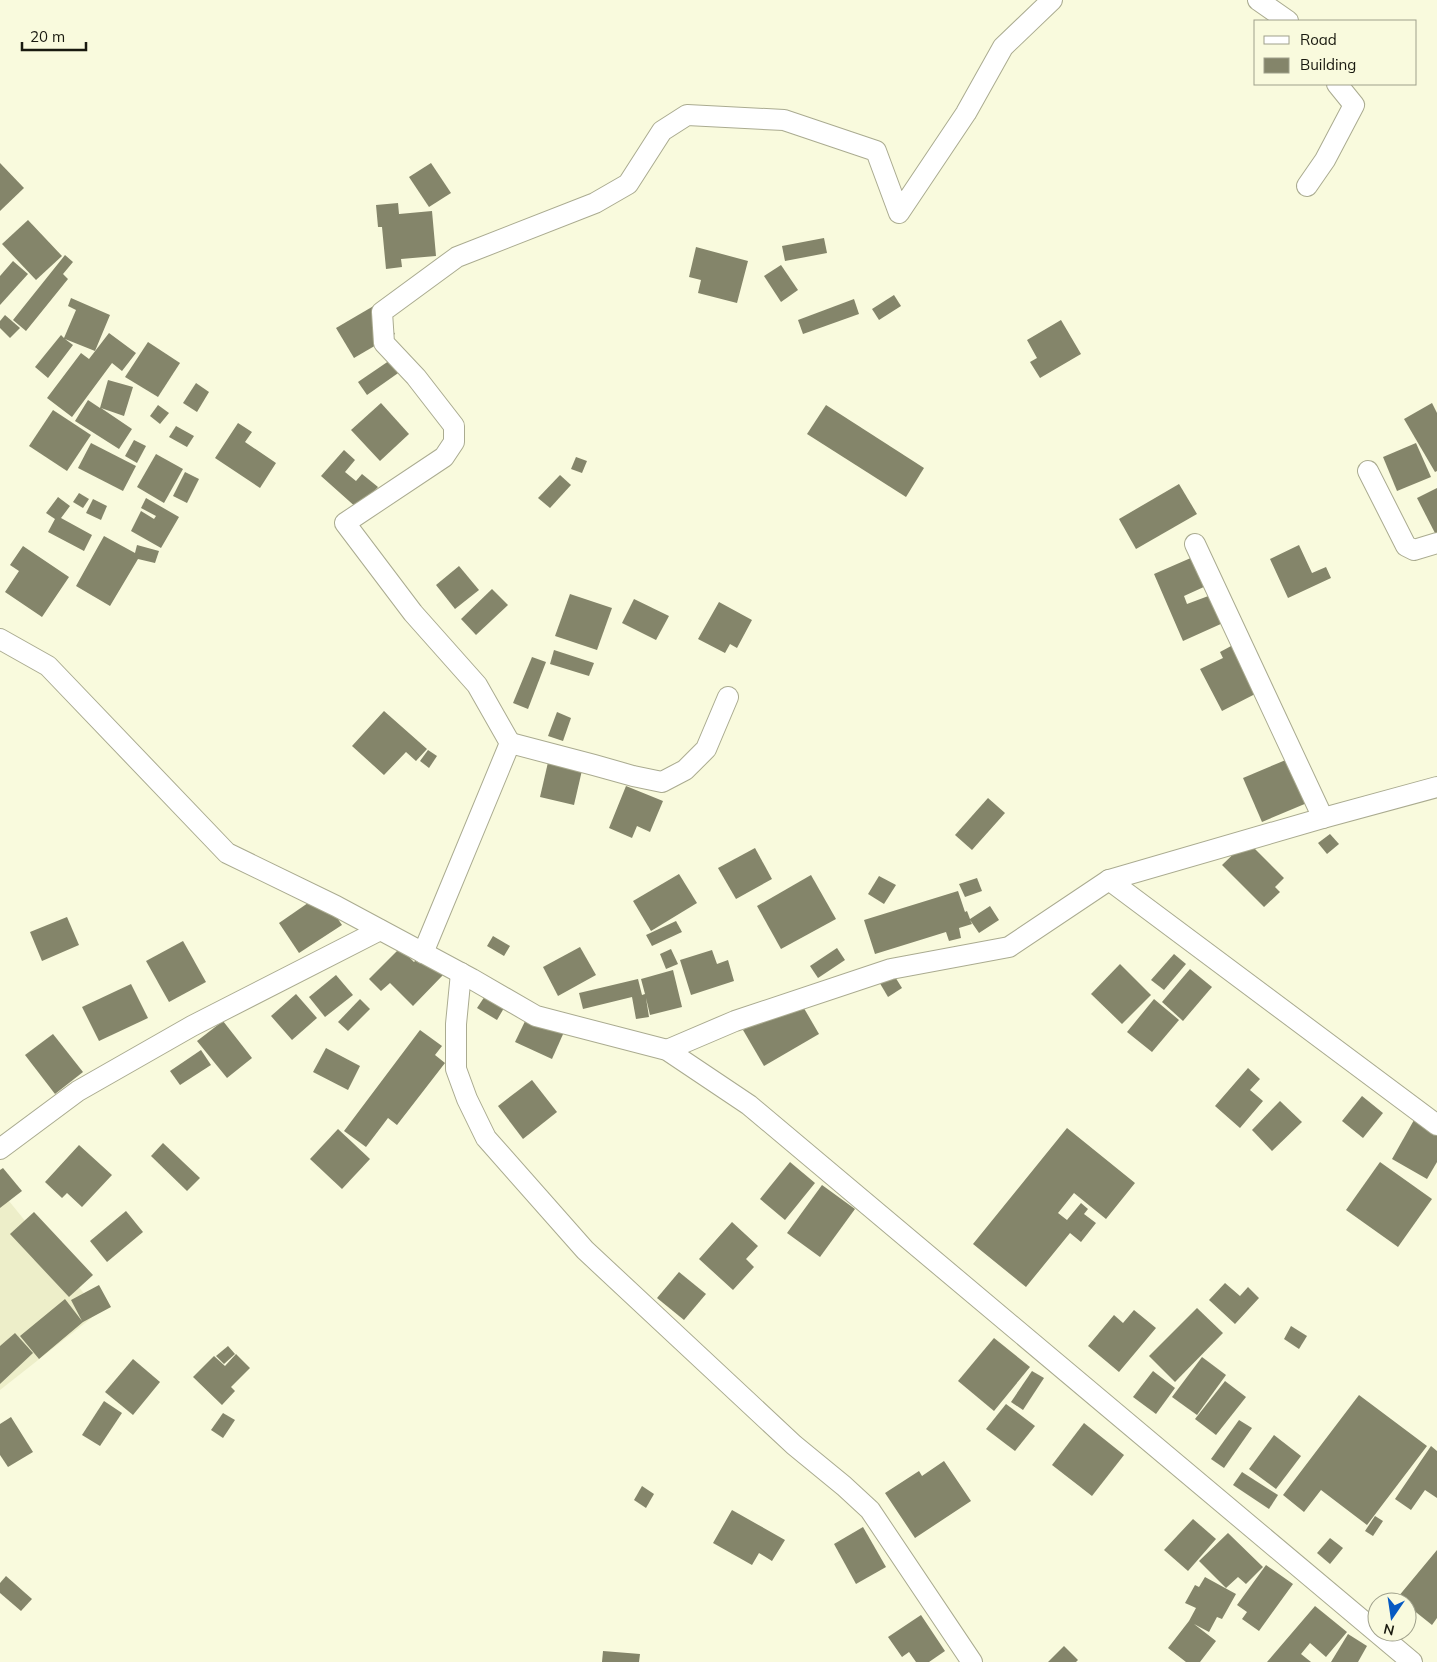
<svg xmlns="http://www.w3.org/2000/svg" width="1437" height="1662" viewBox="0 0 1437 1662" font-family="Mulish,sans-serif">
<rect width="100%" height="100%" fill="#f9fadd"/>
<path fill="#edeec9" d="M 0,1190 L 99,1312 L 0,1390 Z"/>
<g fill="#84856a">
<path d="M 0,163 L 24,188 L 0,211 Z"/>
<path d="M 431,163 L 451,193 L 429,207 L 409,177 Z"/>
<path d="M 398,203 L 399,214 L 432,211 L 436,256 L 401,259 L 402,267 L 386,269 L 382,227 L 378,227 L 376,205 Z"/>
<path d="M 28,220 L 62,256 L 36,280 L 2,244 Z"/>
<path d="M 824,238 L 827,253 L 785,261 L 782,246 Z"/>
<path d="M 696,247 L 748,261 L 737,303 L 698,293 L 701,280 L 689,277 Z"/>
<path d="M 65,255 L 73,262 L 63,274 L 68,279 L 26,331 L 13,320 Z"/>
<path d="M 13,261 L 28,274 L 0,305 L 0,276 Z"/>
<path d="M 781,265 L 798,290 L 781,302 L 764,276 Z"/>
<path d="M 894,295 L 901,306 L 879,320 L 872,309 Z"/>
<path d="M 71,298 L 110,315 L 95,351 L 65,339 L 73,345 L 48,378 L 35,367 L 61,335 L 64,338 L 76,310 L 68,306 Z"/>
<path d="M 854,299 L 859,314 L 803,334 L 798,320 Z"/>
<path d="M 377,304 L 395,334 L 354,358 L 336,328 Z"/>
<path d="M 5,315 L 20,328 L 10,338 L 0,328 L 0,321 Z"/>
<path d="M 1061,320 L 1081,354 L 1040,378 L 1030,362 L 1037,358 L 1027,340 Z"/>
<path d="M 109,333 L 136,353 L 122,371 L 112,363 L 72,417 L 47,398 L 81,353 L 89,359 Z"/>
<path d="M 148,342 L 180,363 L 158,397 L 125,377 Z"/>
<path d="M 402,352 L 411,364 L 367,395 L 358,382 Z"/>
<path d="M 108,380 L 133,387 L 124,416 L 101,408 L 132,429 L 119,449 L 75,421 L 88,400 L 100,408 Z"/>
<path d="M 196,383 L 209,392 L 197,412 L 183,403 Z"/>
<path d="M 381,403 L 409,434 L 380,461 L 351,430 Z"/>
<path d="M 1432,403 L 1437,413 L 1437,471 L 1435,472 L 1404,419 Z"/>
<path d="M 158,405 L 169,413 L 160,424 L 150,416 Z"/>
<path d="M 826,405 L 924,468 L 906,497 L 807,434 Z"/>
<path d="M 53,410 L 91,435 L 67,471 L 29,446 Z"/>
<path d="M 238,423 L 252,432 L 245,442 L 276,463 L 260,488 L 215,458 Z"/>
<path d="M 176,426 L 194,436 L 187,447 L 169,437 Z"/>
<path d="M 134,440 L 146,446 L 137,463 L 125,456 Z"/>
<path d="M 91,443 L 136,466 L 123,491 L 78,468 Z"/>
<path d="M 1416,443 L 1431,477 L 1397,491 L 1383,457 Z"/>
<path d="M 344,450 L 355,460 L 345,472 L 356,481 L 362,474 L 378,487 L 358,509 L 321,476 Z"/>
<path d="M 156,454 L 183,469 L 164,503 L 137,487 Z"/>
<path d="M 576,457 L 587,461 L 582,473 L 571,469 Z"/>
<path d="M 185,472 L 199,479 L 187,503 L 173,496 Z"/>
<path d="M 560,475 L 571,485 L 550,508 L 538,498 Z"/>
<path d="M 1179,484 L 1197,514 L 1136,549 L 1119,519 Z"/>
<path d="M 1437,488 L 1437,537 L 1417,498 Z"/>
<path d="M 79,493 L 89,499 L 83,508 L 73,502 Z"/>
<path d="M 58,497 L 70,506 L 61,518 L 92,535 L 84,551 L 48,532 L 55,519 L 46,513 Z"/>
<path d="M 146,498 L 179,517 L 161,548 L 131,531 L 141,511 L 154,519 L 156,516 L 141,508 Z"/>
<path d="M 93,499 L 107,506 L 101,520 L 86,513 Z"/>
<path d="M 104,536 L 135,553 L 137,545 L 159,551 L 155,563 L 138,559 L 110,606 L 76,586 Z"/>
<path d="M 1299,545 L 1312,573 L 1326,567 L 1331,578 L 1288,598 L 1270,559 Z"/>
<path d="M 23,546 L 69,577 L 42,617 L 5,592 L 19,571 L 10,565 Z"/>
<path d="M 1193,557 L 1206,586 L 1184,596 L 1187,604 L 1211,595 L 1223,623 L 1183,641 L 1154,574 Z"/>
<path d="M 459,566 L 479,590 L 455,609 L 436,585 Z"/>
<path d="M 492,589 L 508,605 L 476,635 L 461,619 Z"/>
<path d="M 570,594 L 612,608 L 597,650 L 555,636 Z"/>
<path d="M 634,599 L 669,616 L 656,640 L 622,623 Z"/>
<path d="M 719,602 L 752,620 L 737,648 L 730,644 L 725,653 L 698,639 Z"/>
<path d="M 1233,645 L 1259,692 L 1222,711 L 1200,669 L 1223,658 L 1220,652 Z"/>
<path d="M 554,650 L 594,663 L 589,676 L 550,664 Z"/>
<path d="M 532,657 L 546,662 L 528,709 L 513,703 Z"/>
<path d="M 384,711 L 427,749 L 416,761 L 406,752 L 384,775 L 352,746 Z"/>
<path d="M 557,712 L 571,718 L 563,741 L 548,736 Z"/>
<path d="M 428,750 L 437,756 L 429,768 L 420,761 Z"/>
<path d="M 549,758 L 583,766 L 574,805 L 540,797 Z"/>
<path d="M 1288,759 L 1307,803 L 1262,822 L 1243,778 Z"/>
<path d="M 626,786 L 663,801 L 650,832 L 637,826 L 632,838 L 609,828 Z"/>
<path d="M 988,798 L 1005,813 L 972,850 L 955,835 Z"/>
<path d="M 1330,834 L 1339,844 L 1327,854 L 1318,843 Z"/>
<path d="M 1247,841 L 1284,878 L 1275,887 L 1280,892 L 1264,907 L 1222,865 Z"/>
<path d="M 755,848 L 772,879 L 736,899 L 718,868 Z"/>
<path d="M 679,874 L 697,903 L 651,931 L 633,901 Z"/>
<path d="M 811,875 L 836,919 L 781,949 L 757,906 Z"/>
<path d="M 879,876 L 896,885 L 884,904 L 868,894 Z"/>
<path d="M 977,878 L 982,891 L 965,897 L 959,884 Z"/>
<path d="M 958,891 L 965,912 L 967,911 L 970,919 L 990,906 L 999,920 L 979,933 L 970,920 L 972,924 L 959,928 L 961,938 L 949,941 L 946,932 L 875,954 L 864,920 Z"/>
<path d="M 321,894 L 342,925 L 299,953 L 279,923 Z"/>
<path d="M 67,917 L 79,945 L 42,961 L 30,932 Z"/>
<path d="M 676,921 L 682,932 L 652,946 L 646,935 Z"/>
<path d="M 493,936 L 510,946 L 504,956 L 487,946 Z"/>
<path d="M 183,941 L 206,982 L 169,1002 L 146,961 Z"/>
<path d="M 580,947 L 596,975 L 558,996 L 543,967 Z"/>
<path d="M 400,948 L 414,962 L 422,954 L 443,975 L 413,1006 L 390,983 L 381,991 L 369,979 Z"/>
<path d="M 837,948 L 845,960 L 818,978 L 810,966 Z"/>
<path d="M 671,949 L 678,964 L 666,969 L 660,954 Z"/>
<path d="M 712,950 L 717,964 L 728,960 L 734,981 L 691,995 L 680,960 Z"/>
<path d="M 1174,954 L 1186,964 L 1164,990 L 1151,980 Z"/>
<path d="M 1120,964 L 1151,995 L 1122,1024 L 1091,994 Z"/>
<path d="M 1190,969 L 1212,987 L 1183,1021 L 1162,1002 Z"/>
<path d="M 673,970 L 682,1007 L 650,1015 L 646,998 L 649,1017 L 636,1019 L 632,997 L 583,1009 L 579,993 L 638,979 L 642,995 L 645,994 L 641,979 Z"/>
<path d="M 892,972 L 902,988 L 888,997 L 878,980 Z"/>
<path d="M 336,975 L 353,995 L 325,1017 L 309,997 Z"/>
<path d="M 131,984 L 148,1018 L 99,1041 L 82,1007 Z"/>
<path d="M 296,994 L 317,1018 L 292,1040 L 271,1016 Z"/>
<path d="M 485,996 L 504,1008 L 497,1020 L 477,1008 Z"/>
<path d="M 798,998 L 819,1034 L 764,1066 L 743,1030 Z"/>
<path d="M 360,999 L 370,1009 L 348,1031 L 338,1022 Z"/>
<path d="M 1154,999 L 1179,1020 L 1152,1052 L 1127,1032 Z"/>
<path d="M 528,1015 L 564,1032 L 552,1059 L 515,1042 Z"/>
<path d="M 223,1021 L 252,1058 L 227,1078 L 197,1041 Z"/>
<path d="M 420,1030 L 442,1046 L 435,1055 L 445,1063 L 397,1125 L 388,1118 L 366,1147 L 344,1131 Z"/>
<path d="M 53,1034 L 83,1072 L 55,1094 L 25,1055 Z"/>
<path d="M 326,1048 L 360,1066 L 348,1090 L 313,1072 Z"/>
<path d="M 201,1050 L 211,1065 L 180,1085 L 170,1071 Z"/>
<path d="M 1248,1068 L 1260,1079 L 1250,1090 L 1263,1101 L 1240,1128 L 1215,1106 Z"/>
<path d="M 532,1080 L 557,1112 L 523,1139 L 498,1106 Z"/>
<path d="M 1362,1096 L 1383,1113 L 1363,1138 L 1342,1121 Z"/>
<path d="M 1280,1101 L 1302,1122 L 1272,1151 L 1252,1130 Z"/>
<path d="M 1414,1120 L 1437,1134 L 1437,1162 L 1427,1179 L 1392,1159 Z"/>
<path d="M 1067,1128 L 1135,1183 L 1106,1219 L 1074,1193 L 1058,1213 L 1067,1220 L 1081,1203 L 1088,1209 L 1084,1214 L 1096,1223 L 1081,1242 L 1070,1233 L 1026,1287 L 973,1244 Z"/>
<path d="M 338,1129 L 370,1159 L 342,1189 L 310,1159 Z"/>
<path d="M 163,1143 L 200,1178 L 187,1191 L 151,1156 Z"/>
<path d="M 79,1145 L 112,1175 L 82,1207 L 67,1193 L 62,1198 L 45,1182 Z"/>
<path d="M 790,1162 L 815,1183 L 785,1220 L 760,1199 Z"/>
<path d="M 1380,1162 L 1432,1199 L 1398,1247 L 1346,1210 Z"/>
<path d="M 3,1168 L 22,1191 L 0,1208 L 0,1170 Z"/>
<path d="M 822,1185 L 855,1209 L 820,1257 L 787,1233 Z"/>
<path d="M 126,1211 L 143,1232 L 107,1262 L 90,1241 Z"/>
<path d="M 34,1212 L 93,1275 L 69,1297 L 10,1234 Z"/>
<path d="M 732,1222 L 758,1246 L 746,1259 L 754,1267 L 733,1290 L 699,1259 Z"/>
<path d="M 679,1272 L 706,1294 L 684,1320 L 657,1298 Z"/>
<path d="M 1225,1283 L 1240,1296 L 1248,1287 L 1259,1298 L 1235,1324 L 1209,1300 Z"/>
<path d="M 99,1285 L 111,1307 L 83,1322 L 39,1359 L 20,1336 L 65,1299 L 82,1321 L 71,1300 Z"/>
<path d="M 1197,1308 L 1223,1333 L 1175,1382 L 1149,1356 Z"/>
<path d="M 1134,1310 L 1156,1328 L 1119,1372 L 1088,1346 L 1114,1315 L 1123,1323 Z"/>
<path d="M 1291,1326 L 1307,1336 L 1299,1349 L 1284,1339 Z"/>
<path d="M 15,1333 L 33,1353 L 0,1384 L 0,1346 Z"/>
<path d="M 994,1338 L 1030,1367 L 994,1411 L 958,1381 Z"/>
<path d="M 228,1346 L 235,1354 L 224,1364 L 216,1356 Z"/>
<path d="M 236,1354 L 250,1368 L 231,1387 L 235,1391 L 222,1405 L 193,1377 L 214,1356 L 225,1366 Z"/>
<path d="M 1202,1357 L 1226,1375 L 1197,1415 L 1172,1397 Z"/>
<path d="M 133,1359 L 160,1382 L 133,1415 L 105,1392 Z"/>
<path d="M 1032,1371 L 1044,1378 L 1023,1410 L 1011,1402 Z"/>
<path d="M 1153,1371 L 1175,1388 L 1156,1414 L 1133,1397 Z"/>
<path d="M 1225,1381 L 1246,1397 L 1216,1435 L 1195,1419 Z"/>
<path d="M 1359,1395 L 1427,1446 L 1367,1525 L 1321,1490 L 1304,1512 L 1283,1495 Z"/>
<path d="M 104,1401 L 122,1413 L 100,1446 L 82,1435 Z"/>
<path d="M 1006,1404 L 1035,1426 L 1015,1451 L 986,1429 Z"/>
<path d="M 223,1413 L 235,1420 L 223,1438 L 211,1430 Z"/>
<path d="M 11,1417 L 33,1452 L 8,1467 L 0,1455 L 0,1424 Z"/>
<path d="M 1239,1420 L 1252,1428 L 1224,1468 L 1211,1459 Z"/>
<path d="M 1084,1423 L 1124,1455 L 1092,1496 L 1052,1465 Z"/>
<path d="M 1274,1435 L 1301,1456 L 1276,1489 L 1249,1469 Z"/>
<path d="M 1431,1446 L 1437,1451 L 1437,1498 L 1425,1490 L 1411,1510 L 1395,1499 Z"/>
<path d="M 944,1461 L 971,1501 L 915,1538 L 885,1493 L 919,1471 L 922,1476 Z"/>
<path d="M 1242,1472 L 1278,1495 L 1269,1509 L 1233,1485 Z"/>
<path d="M 642,1486 L 654,1494 L 646,1508 L 634,1500 Z"/>
<path d="M 732,1510 L 785,1540 L 772,1561 L 759,1553 L 752,1565 L 713,1543 Z"/>
<path d="M 1375,1516 L 1383,1521 L 1373,1536 L 1365,1531 Z"/>
<path d="M 1193,1519 L 1216,1539 L 1188,1571 L 1164,1550 Z"/>
<path d="M 863,1527 L 886,1567 L 856,1584 L 834,1544 Z"/>
<path d="M 1228,1533 L 1263,1567 L 1246,1584 L 1238,1577 L 1226,1588 L 1199,1561 Z"/>
<path d="M 1330,1538 L 1343,1548 L 1330,1564 L 1317,1553 Z"/>
<path d="M 1437,1550 L 1437,1618 L 1432,1625 L 1407,1605 L 1407,1602 L 1404,1602 L 1398,1597 Z"/>
<path d="M 1266,1565 L 1293,1584 L 1259,1631 L 1242,1619 L 1247,1612 L 1237,1605 Z"/>
<path d="M 6,1576 L 32,1599 L 21,1611 L 0,1593 L 0,1583 Z"/>
<path d="M 1205,1577 L 1236,1594 L 1222,1619 L 1217,1617 L 1209,1632 L 1194,1624 L 1216,1641 L 1200,1662 L 1186,1662 L 1168,1648 L 1189,1621 L 1196,1608 L 1185,1603 L 1195,1585 L 1199,1587 Z"/>
<path d="M 1315,1606 L 1347,1632 L 1326,1657 L 1310,1643 L 1301,1654 L 1311,1662 L 1267,1662 Z"/>
<path d="M 921,1615 L 945,1651 L 929,1662 L 916,1662 L 909,1652 L 902,1657 L 888,1637 Z"/>
<path d="M 1348,1634 L 1367,1646 L 1358,1662 L 1331,1662 Z"/>
<path d="M 1064,1646 L 1078,1660 L 1076,1662 L 1048,1662 Z"/>
<path d="M 603,1651 L 640,1654 L 639,1662 L 602,1662 Z"/>
</g>
<g fill="none" stroke-linecap="round" stroke-linejoin="round">
<defs>
<g id="street">
<path d="M 1258,0 L 1288,21"/>
<path d="M 1307,186 L 1325,160 L 1354,105 L 1337,84"/>
<path d="M 1368,471 L 1406,546 L 1414,550 L 1437,543"/>
<path d="M 1195,544 L 1323,818"/>
<path d="M 0,639 L 48,666 L 227,853 L 336,906 L 472,979 L 536,1016 L 667,1050 L 749,1105 L 1412,1662"/>
<path d="M 510,743 L 594,765 L 633,776 L 662,782 L 685,770 L 706,749 L 728,697"/>
<path d="M 1109,880 L 1437,1125"/>
<path d="M 423,953 L 510,743 L 477,685 L 413,613 L 345,523 L 444,457 L 454,442 L 454,426 L 416,377 L 384,343 L 382,312 L 457,257 L 595,203 L 628,184 L 662,131 L 687,115 L 784,120 L 876,151 L 899,213 L 966,113 L 1003,47 L 1052,0"/>
<path d="M 461,973 L 456,1024 L 456,1069 L 467,1099 L 486,1138 L 585,1250 L 794,1445 L 844,1486 L 870,1510 L 972,1662"/>
<path d="M 667,1050 L 735,1021 L 891,969 L 1009,947 L 1109,880 L 1323,818 L 1437,787"/>
<path d="M 0,1149 L 78,1091 L 192,1026 L 380,930"/>
</g>
</defs>
<use href="#street" stroke="#aaab90" stroke-width="22"/>
<use href="#street" stroke="#fff" stroke-width="20"/>
</g>
<rect x="1254" y="20" width="162" height="65" fill="#f9fadd" stroke="#9fa08b"/>
<rect x="1264" y="36" width="25" height="8" fill="#ffffff" stroke="#9fa08b"/>
<text x="1300" y="45" font-size="15" fill="#19190f">Road</text>
<rect x="1264" y="58" width="25" height="15" fill="#84856a" stroke="#9fa08b"/>
<text x="1300" y="70" font-size="15" fill="#19190f">Building</text>
<g transform="translate(1392 1617) rotate(193)"><circle r="24" fill="#f9fadd" stroke="#9fa08b"/>
<path d="M0-4L9 19L0 12L-9 19Z" fill="#0659c2"/>
<text y="-8" font-size="14" font-weight="bold" text-anchor="middle" fill="#19190f">N</text>
</g>
<path d="M22 42v8h64v-8" fill="none" stroke="#19190f" stroke-width="2.5"/>
<text x="30" y="42" font-size="15" fill="#19190f" stroke="#f9fadd" stroke-width="4" paint-order="stroke">20 m</text>
</svg>
